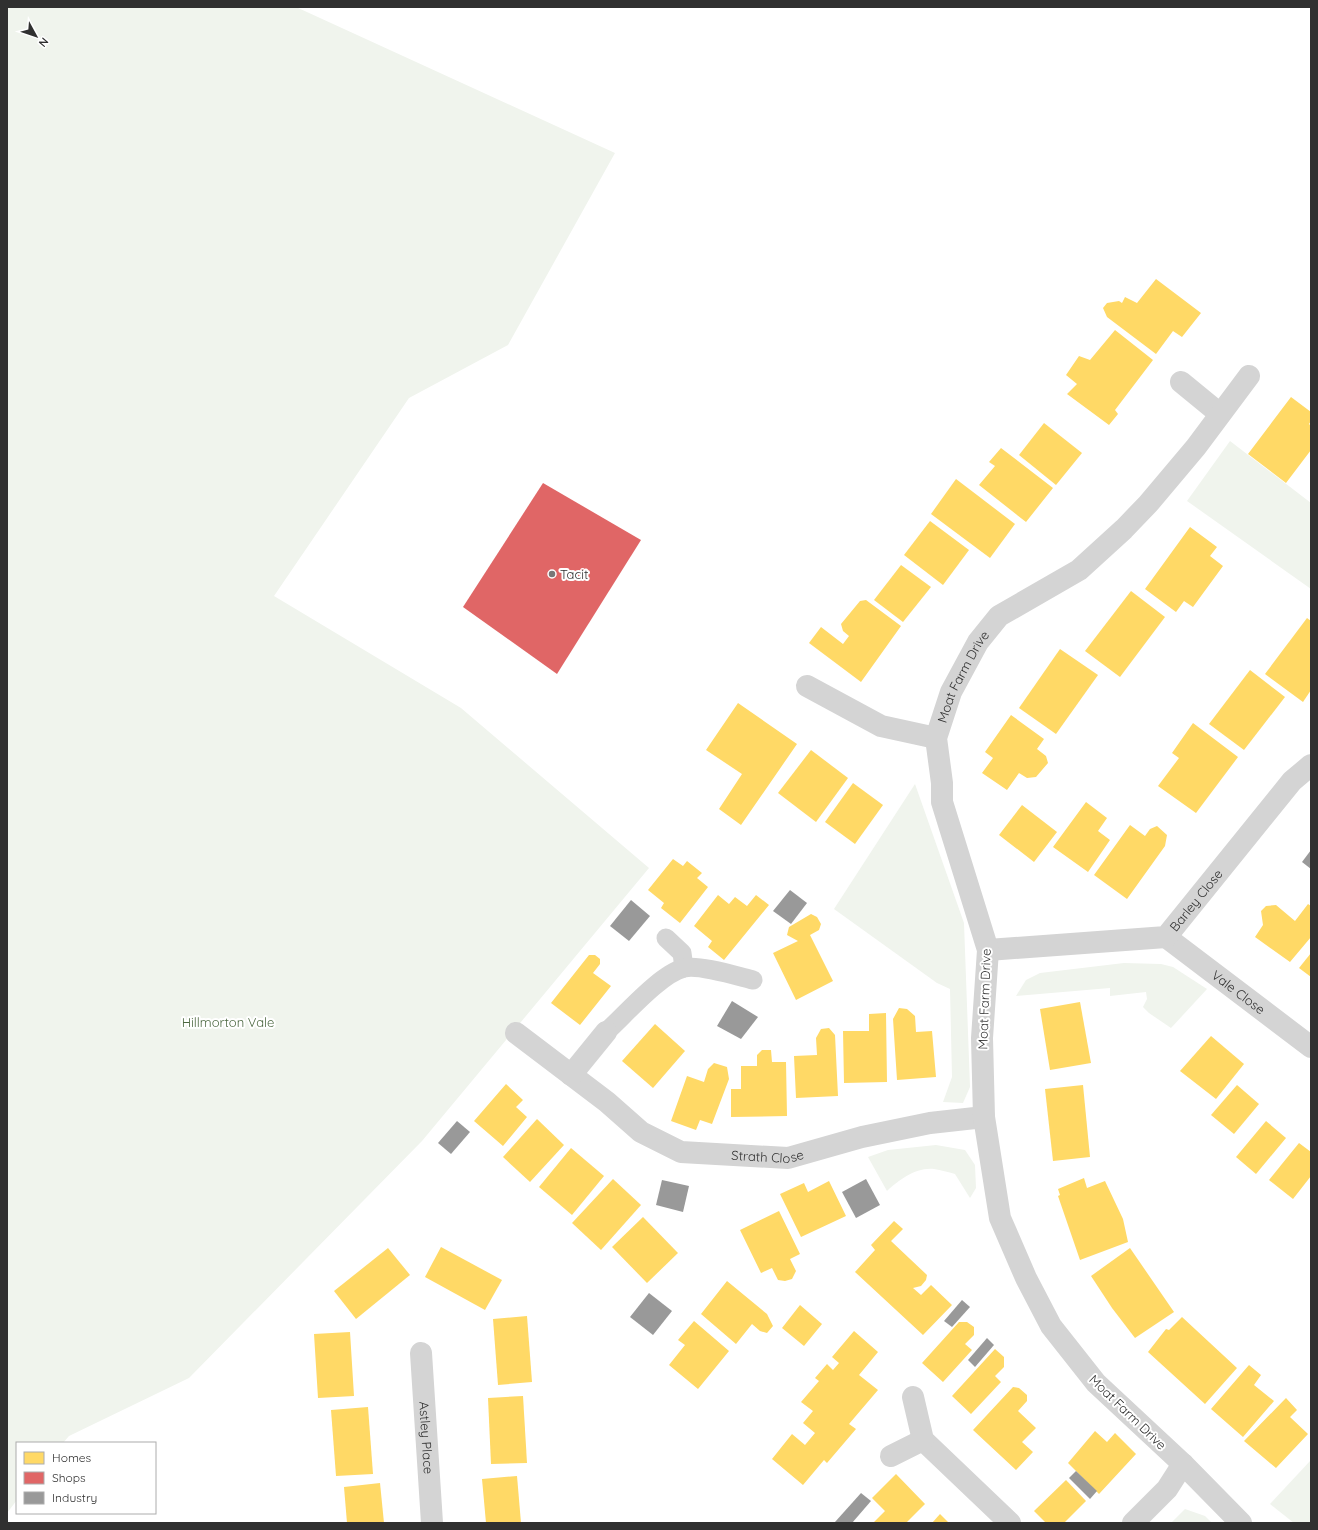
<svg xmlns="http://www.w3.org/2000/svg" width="1318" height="1530" viewBox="0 0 1318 1530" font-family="Quicksand,sans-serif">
<rect width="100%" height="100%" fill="#fff"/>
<g fill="#f0f4ed">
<path d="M 7,7 L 296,7 L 615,153 L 508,345 L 409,398 L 274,596 L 461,708 L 649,868 L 422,1141 L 189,1378 L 69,1436 L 63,1443 L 17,1443 L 17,1500 L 7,1513 Z"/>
<path d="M 1230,441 L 1311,503 L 1311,589 L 1187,501 Z"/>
<path d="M 915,784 L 964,923 L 970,1087 L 963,1103 L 943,1102 L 952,1077 L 950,989 L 937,983 L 834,909 Z"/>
<path d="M 1124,963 L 1161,964 L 1173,967 L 1207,989 L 1171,1028 L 1149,1013 L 1143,1007 L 1147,999 L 1146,992 L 1110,996 L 1110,988 L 1016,996 L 1026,980 L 1040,973 Z"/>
<path d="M 936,1145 L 965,1150 L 975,1165 L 976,1188 L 970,1198 L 955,1174 C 948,1172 941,1170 934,1169 C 916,1167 899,1180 887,1191 L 868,1157 L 888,1150 Z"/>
<path d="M 1311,1460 L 1311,1523 L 1294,1523 L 1270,1504 Z"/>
<path d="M 1185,1509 L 1205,1516 L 1212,1523 L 1171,1523 Z"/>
</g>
<g fill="#ffd966">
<path d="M 1156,279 L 1201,313 L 1182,337 L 1173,331 L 1156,354 L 1107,317 L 1103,308 L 1107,303 L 1119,301 L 1122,303 L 1125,297 L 1137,303 Z"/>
<path d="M 1115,330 L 1153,360 L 1115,410 L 1118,414 L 1109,425 L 1067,394 L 1077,384 L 1066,375 L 1079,356 L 1090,360 Z"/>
<path d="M 1291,397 L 1311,412 L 1311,421 L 1309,424 L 1311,426 L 1311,450 L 1286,483 L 1248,454 Z"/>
<path d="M 1044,423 L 1082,453 L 1056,485 L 1019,455 Z"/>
<path d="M 1001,448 L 1053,488 L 1026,522 L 979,485 L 995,466 L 989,462 Z"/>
<path d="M 956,479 L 1015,524 L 990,558 L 931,514 Z"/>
<path d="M 930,521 L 969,550 L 943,585 L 904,555 Z"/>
<path d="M 1190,527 L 1217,547 L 1210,556 L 1223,566 L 1193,607 L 1184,601 L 1176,612 L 1145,589 Z"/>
<path d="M 901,565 L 931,587 L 903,622 L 874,600 Z"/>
<path d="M 1131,591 L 1165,617 L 1120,677 L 1085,651 Z"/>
<path d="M 866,600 L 901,626 L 861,682 L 809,643 L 821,627 L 843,644 L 849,636 L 843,631 L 841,624 L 860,601 Z"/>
<path d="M 1307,618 L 1311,621 L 1311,690 L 1303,702 L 1265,674 Z"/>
<path d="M 1060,649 L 1098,675 L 1056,734 L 1019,708 Z"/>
<path d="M 1250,670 L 1285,697 L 1244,750 L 1209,724 Z"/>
<path d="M 738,703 L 797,744 L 741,825 L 719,809 L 742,774 L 706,750 Z"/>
<path d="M 1011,715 L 1044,739 L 1037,749 L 1046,756 L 1048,763 L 1036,777 L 1027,778 L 1019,773 L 1007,790 L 982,773 L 993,758 L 985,752 Z"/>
<path d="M 1193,723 L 1238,757 L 1196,813 L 1158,786 L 1179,758 L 1172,753 Z"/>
<path d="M 811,750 L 848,778 L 816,822 L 778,793 Z"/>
<path d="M 853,783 L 883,805 L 855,844 L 825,822 Z"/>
<path d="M 1086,802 L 1107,818 L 1098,831 L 1110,840 L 1088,872 L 1053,847 Z"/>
<path d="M 1022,805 L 1057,832 L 1034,862 L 999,835 Z"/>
<path d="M 1130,825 L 1145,836 L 1150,829 L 1157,826 L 1167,835 L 1165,846 L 1127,899 L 1094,875 Z"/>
<path d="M 673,859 L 683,866 L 687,861 L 702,873 L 697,878 L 708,887 L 680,923 L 661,908 L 664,903 L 648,890 Z"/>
<path d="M 718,895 L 729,904 L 735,897 L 747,906 L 756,895 L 769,905 L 724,960 L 708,947 L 712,941 L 694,926 Z"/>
<path d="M 1308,904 L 1311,906 L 1311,937 L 1290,962 L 1255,937 L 1263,925 L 1261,911 L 1266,906 L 1276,905 L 1295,921 Z"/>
<path d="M 811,914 L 817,917 L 821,924 L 819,930 L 810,935 L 833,981 L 796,1000 L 773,953 L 798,941 L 787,935 L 789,927 Z"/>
<path d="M 1311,953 L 1311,977 L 1299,968 Z"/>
<path d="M 589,955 L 595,955 L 600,959 L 600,964 L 593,973 L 611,986 L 580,1025 L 551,1003 Z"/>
<path d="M 1080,1002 L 1091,1063 L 1050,1070 L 1040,1009 Z"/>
<path d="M 899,1008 L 907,1009 L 915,1016 L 916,1032 L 932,1031 L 936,1077 L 897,1080 L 893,1019 Z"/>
<path d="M 886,1013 L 887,1082 L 844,1083 L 843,1031 L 869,1031 L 869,1014 Z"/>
<path d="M 655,1024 L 685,1051 L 653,1088 L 622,1061 Z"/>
<path d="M 829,1028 L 835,1035 L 838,1096 L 796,1098 L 794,1056 L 817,1055 L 816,1038 L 821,1029 Z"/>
<path d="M 1211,1036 L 1244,1064 L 1216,1099 L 1180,1071 Z"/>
<path d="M 762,1050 L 771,1050 L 772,1062 L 786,1062 L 787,1116 L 731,1117 L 731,1089 L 741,1089 L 741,1066 L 757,1066 L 757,1055 Z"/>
<path d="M 714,1063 L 727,1067 L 729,1079 L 712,1124 L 700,1120 L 696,1130 L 671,1121 L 687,1076 L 704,1082 L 708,1069 Z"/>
<path d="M 506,1084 L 523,1100 L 516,1107 L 527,1117 L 503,1146 L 474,1121 Z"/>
<path d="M 1083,1085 L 1090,1157 L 1053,1161 L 1045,1089 Z"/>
<path d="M 1237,1085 L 1259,1104 L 1234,1134 L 1211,1115 Z"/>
<path d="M 537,1119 L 564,1145 L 530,1182 L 503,1157 Z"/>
<path d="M 1266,1121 L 1286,1138 L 1256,1174 L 1236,1157 Z"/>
<path d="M 1299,1143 L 1311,1152 L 1311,1176 L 1293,1199 L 1269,1180 Z"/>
<path d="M 571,1148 L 604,1176 L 572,1215 L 539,1187 Z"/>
<path d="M 1084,1178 L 1087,1188 L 1105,1181 L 1123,1219 L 1128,1242 L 1080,1260 L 1058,1196 L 1060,1195 L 1058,1189 Z"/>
<path d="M 613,1179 L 641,1205 L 601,1250 L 572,1223 Z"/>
<path d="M 829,1181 L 846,1216 L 801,1237 L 780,1194 L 804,1183 L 808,1192 Z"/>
<path d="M 779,1211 L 800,1254 L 790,1259 L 796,1271 L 792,1279 L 785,1281 L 778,1280 L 772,1268 L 761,1273 L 740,1230 Z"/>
<path d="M 643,1217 L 678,1253 L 647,1283 L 612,1247 Z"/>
<path d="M 894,1221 L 903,1229 L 891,1241 L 927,1275 L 926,1280 L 921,1286 L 913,1288 L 921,1295 L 931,1285 L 952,1305 L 923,1335 L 855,1272 L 875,1250 L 871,1245 Z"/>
<path d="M 441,1247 L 502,1280 L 485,1310 L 425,1277 Z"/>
<path d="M 388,1248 L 410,1275 L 356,1319 L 334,1291 Z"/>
<path d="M 1130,1248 L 1174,1312 L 1135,1338 L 1112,1308 L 1091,1276 Z"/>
<path d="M 727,1281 L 767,1314 L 773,1326 L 767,1333 L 760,1331 L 752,1324 L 736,1344 L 701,1314 Z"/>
<path d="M 800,1305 L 822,1324 L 804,1346 L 782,1328 Z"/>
<path d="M 527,1316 L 532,1382 L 498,1385 L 493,1319 Z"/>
<path d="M 1182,1317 L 1237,1368 L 1205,1404 L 1148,1352 L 1166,1329 L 1169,1330 Z"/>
<path d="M 694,1321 L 729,1351 L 698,1389 L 669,1365 L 685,1345 L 678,1340 Z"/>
<path d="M 959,1322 L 967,1322 L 974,1327 L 974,1335 L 965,1344 L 972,1350 L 943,1382 L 922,1363 Z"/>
<path d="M 854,1331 L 878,1352 L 859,1375 L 878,1390 L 849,1424 L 856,1429 L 827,1463 L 824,1460 L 803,1485 L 772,1459 L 792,1434 L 805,1445 L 815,1433 L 803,1423 L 813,1411 L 801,1402 L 819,1381 L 815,1378 L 827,1364 L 833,1370 L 839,1363 L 832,1357 Z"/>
<path d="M 350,1332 L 354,1396 L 318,1398 L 314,1334 Z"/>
<path d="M 995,1349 L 1004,1357 L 1004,1367 L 995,1376 L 1001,1382 L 971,1414 L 952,1396 Z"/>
<path d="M 1249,1365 L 1261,1375 L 1254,1385 L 1274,1401 L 1243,1437 L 1211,1409 Z"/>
<path d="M 1013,1387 L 1019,1388 L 1027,1395 L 1027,1401 L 1018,1411 L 1036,1428 L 1022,1442 L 1033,1452 L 1016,1470 L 973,1430 Z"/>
<path d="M 523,1396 L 527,1463 L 491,1464 L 488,1398 Z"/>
<path d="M 1286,1398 L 1297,1410 L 1290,1417 L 1308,1434 L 1276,1468 L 1244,1441 Z"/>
<path d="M 368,1407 L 373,1474 L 336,1476 L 331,1410 Z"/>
<path d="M 1095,1431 L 1107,1442 L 1115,1433 L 1136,1454 L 1099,1494 L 1068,1463 Z"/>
<path d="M 896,1474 L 925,1504 L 906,1523 L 873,1523 L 885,1511 L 872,1498 Z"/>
<path d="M 517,1476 L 521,1523 L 486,1523 L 482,1479 Z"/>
<path d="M 1066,1480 L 1086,1501 L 1064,1523 L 1046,1523 L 1034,1511 Z"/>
<path d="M 380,1483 L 384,1523 L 347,1523 L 344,1487 Z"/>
<path d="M 940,1514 L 949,1523 L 932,1523 Z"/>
</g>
<path fill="#e06666" d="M 543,483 L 641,540 L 557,674 L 463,607 Z"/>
<g fill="#999">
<path d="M 1311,850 L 1311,869 L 1302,862 Z"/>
<path d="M 790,890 L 807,903 L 791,924 L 773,911 Z"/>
<path d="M 631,900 L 650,916 L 629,941 L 610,926 Z"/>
<path d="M 732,1001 L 758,1017 L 741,1039 L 717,1026 Z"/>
<path d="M 457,1121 L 470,1132 L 451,1154 L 438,1143 Z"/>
<path d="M 866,1179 L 880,1205 L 856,1218 L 842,1192 Z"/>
<path d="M 662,1180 L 689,1186 L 683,1212 L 656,1205 Z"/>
<path d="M 649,1293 L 672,1311 L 653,1335 L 630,1317 Z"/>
<path d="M 962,1300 L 970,1307 L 952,1327 L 944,1321 Z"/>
<path d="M 987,1338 L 994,1345 L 975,1367 L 968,1360 Z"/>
<path d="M 1076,1471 L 1097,1491 L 1090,1499 L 1069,1478 Z"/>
<path d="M 861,1493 L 871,1501 L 852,1523 L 837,1523 L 835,1522 Z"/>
</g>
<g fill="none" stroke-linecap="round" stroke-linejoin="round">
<g stroke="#d4d4d4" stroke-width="19">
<path d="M 666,938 L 682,953 L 684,968"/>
<path d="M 606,1032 C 625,1015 660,974 684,968 C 698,964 737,976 753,980"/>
</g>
<g stroke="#d4d4d4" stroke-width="22">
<path d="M 1181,382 L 1220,414"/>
<path d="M 807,686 L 881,726 L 936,738"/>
<path id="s1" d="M 1166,937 L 1311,1047"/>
<path id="s2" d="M 988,950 L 1166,937 L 1292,781 L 1311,765"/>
<path id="s3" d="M 516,1033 L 607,1102 L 641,1132 L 681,1152 L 788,1158 L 862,1137 L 930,1123 L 984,1117"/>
<path d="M 571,1075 L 606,1032"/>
<path id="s4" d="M 421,1353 L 432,1523"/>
<path d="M 913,1397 L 923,1440 L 1010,1523"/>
<path d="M 891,1456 L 923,1440"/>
<path d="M 1133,1523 L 1167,1489 L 1183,1464"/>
<path id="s5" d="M 1241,1523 L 1183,1464 L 1096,1383 L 1051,1326 L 1026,1278 L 1000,1218 L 984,1117 L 982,1038 L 988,950 L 942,802 L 942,783 L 936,738 L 951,692 L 978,642 L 999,616 L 1079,570 L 1124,529 L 1148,504 L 1196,447 L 1249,376"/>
</g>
</g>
<circle fill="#787878" stroke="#fff" stroke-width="1.5" cx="552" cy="574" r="4"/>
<g text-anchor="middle" stroke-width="4" stroke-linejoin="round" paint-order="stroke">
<g font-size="13" fill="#303030" stroke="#fff" text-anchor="start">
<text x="560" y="579">Tacit</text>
</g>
<g font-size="13" fill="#303030" stroke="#fff">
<text dy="5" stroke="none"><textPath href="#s5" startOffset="950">Moat Farm Drive</textPath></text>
<text dy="5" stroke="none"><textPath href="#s2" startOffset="226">Barley Close</textPath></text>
<text dy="5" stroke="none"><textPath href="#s1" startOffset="91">Vale Close</textPath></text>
<text transform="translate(984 999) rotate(-88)" y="5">Moat Farm Drive</text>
<text dy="5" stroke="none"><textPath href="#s3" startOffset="291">Strath Close</textPath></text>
<text transform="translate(1128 1412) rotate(44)" y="5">Moat Farm Drive</text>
<text dy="5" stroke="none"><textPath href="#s4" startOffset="85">Astley Place</textPath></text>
</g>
<g font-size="13" fill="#4c6841" stroke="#fff">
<text x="228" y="1027">Hillmorton Vale</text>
</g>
</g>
<rect width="1318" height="1530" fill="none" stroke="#303030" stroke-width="16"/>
<rect x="16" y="1442" width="140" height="72" fill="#ffffff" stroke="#acacac"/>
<rect x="24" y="1452" width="20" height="12" fill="#ffd966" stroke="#acacac"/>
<text x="52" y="1462" font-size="12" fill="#303030">Homes</text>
<rect x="24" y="1472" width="20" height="12" fill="#e06666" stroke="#acacac"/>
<text x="52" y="1482" font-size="12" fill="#303030">Shops</text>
<rect x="24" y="1492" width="20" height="12" fill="#999999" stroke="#acacac"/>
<text x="52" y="1502" font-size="12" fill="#303030">Industry</text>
<g transform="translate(36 36) rotate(130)" stroke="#ffffff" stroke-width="3" paint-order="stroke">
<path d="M0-3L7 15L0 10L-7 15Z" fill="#303030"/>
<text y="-6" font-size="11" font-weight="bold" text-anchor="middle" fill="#303030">N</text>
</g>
</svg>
